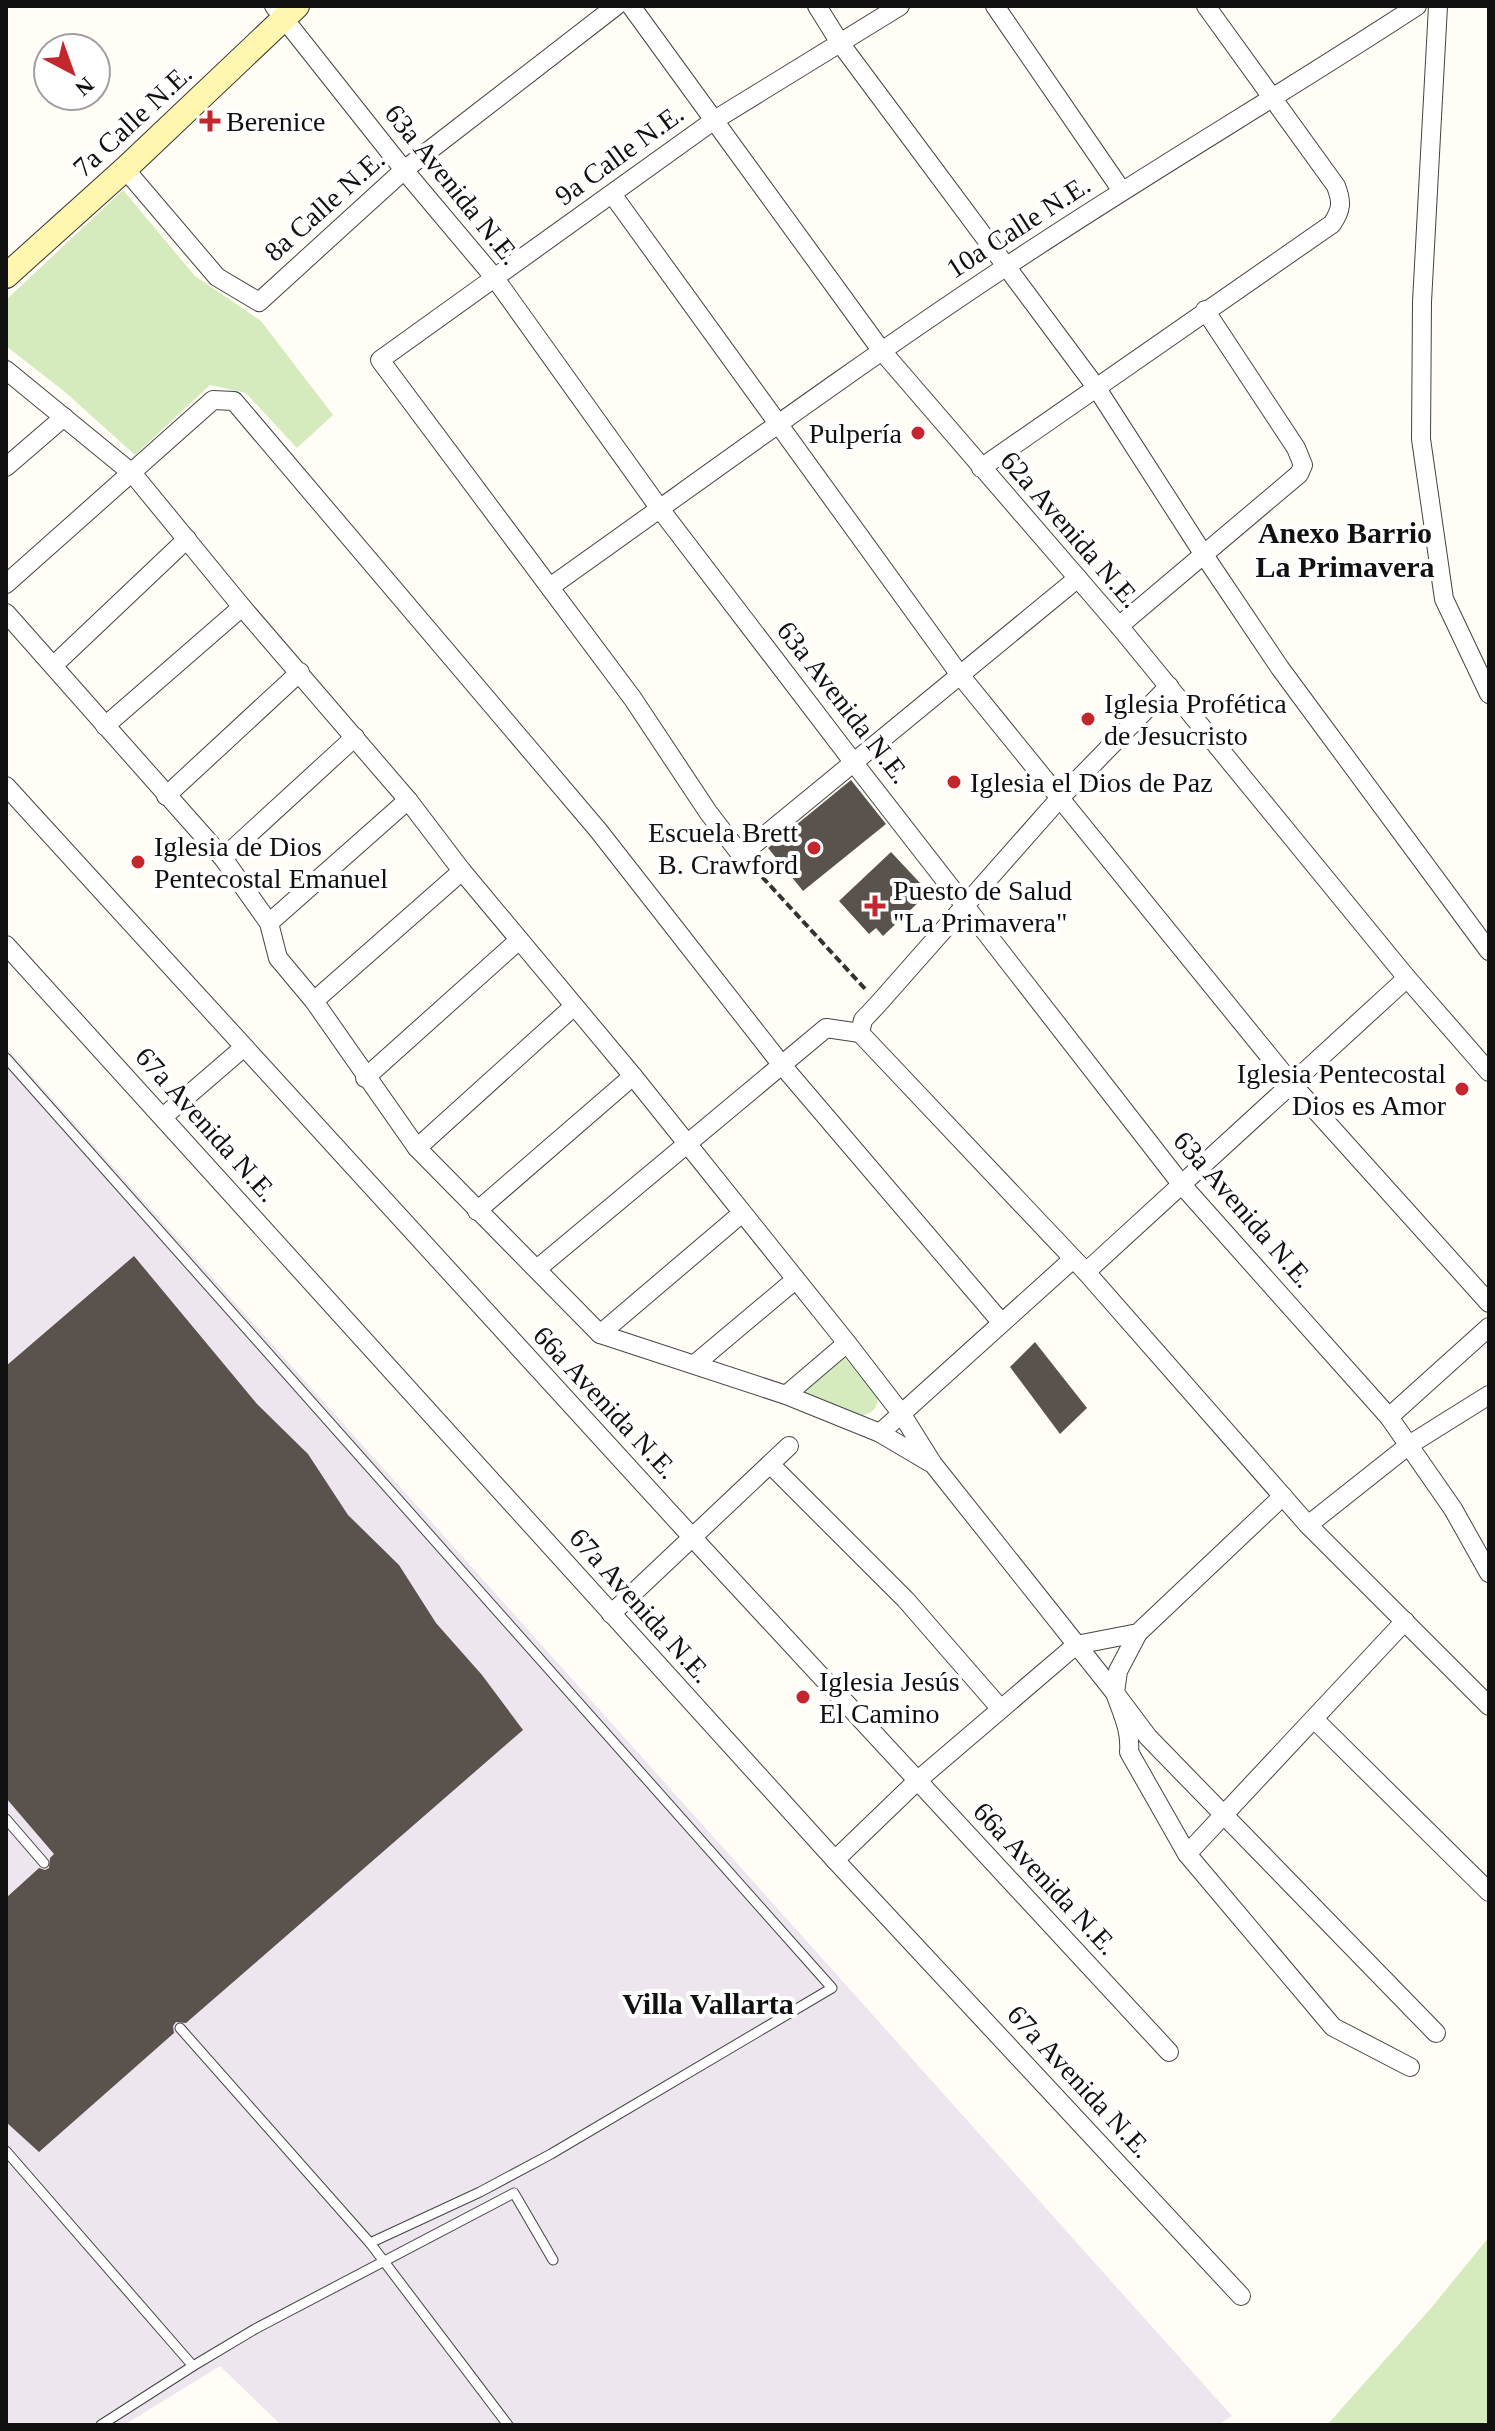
<svg xmlns="http://www.w3.org/2000/svg" width="1495" height="2431" viewBox="0 0 1495 2431" font-family="Georgia,serif">
<rect width="100%" height="100%" fill="#fffdf5"/>
<path fill="#eee6ef" d="M 6,1047 L 1232,2416 L 1218,2425 L 281,2425 L 220,2366 L 124,2425 L 6,2425 Z"/>
<g fill="#d5ebbd">
<path d="M 123,190 L 195,276 L 261,321 L 333,415 L 297,448 L 246,393 L 210,385 L 135,455 L 65,392 L 6,346 L 6,300 Z"/>
<path d="M 845,1358 L 878,1398 C 877,1410 871,1413 860,1417 L 803,1393 Z"/>
<path d="M 1489,2237 L 1489,2425 L 1327,2425 L 1432,2307 Z"/>
</g>
<g fill="#5a524d">
<path d="M 851,780 L 886,824 L 803,891 L 768,848 Z"/>
<path d="M 891,852 L 921,884 L 915,889 L 923,898 L 883,936 L 876,928 L 869,934 L 839,901 Z"/>
<path d="M 134,1256 L 257,1404 L 308,1454 L 348,1515 L 399,1565 L 436,1623 L 482,1675 L 523,1730 L 186,2023 L 176,2022 L 173,2026 L 174,2033 L 39,2152 L 6,2122 L 6,1898 L 39,1868 L 45,1870 L 49,1868 L 50,1858 L 54,1854 L 6,1798 L 6,1366 Z"/>
<path d="M 1035,1342 L 1087,1408 L 1060,1434 L 1010,1367 Z"/>
</g>
<g fill="none" stroke-linecap="round" stroke-linejoin="round">
<defs>
<g id="lane">
<path d="M 6,1058 L 832,1988 L 551,2154 L 480,2192 L 370,2243 L 180,2028"/>
<path d="M 6,1819 L 44,1863"/>
<path d="M 6,2151 L 193,2366 L 255,2329 L 514,2193 L 553,2260"/>
<path d="M 370,2243 L 508,2425"/>
<path d="M 101,2425 L 193,2366"/>
</g>
<g id="street">
<path d="M 274,6 L 404,170 L 494,277 L 660,509 L 854,763 L 1182,1185 L 1389,1417 L 1453,1509 L 1489,1573"/>
<path d="M 631,6 L 881,350 L 1119,626 L 1407,978 L 1489,1072"/>
<path d="M 817,6 L 840,43 L 1096,387 L 1204,555 L 1280,668 L 1489,951"/>
<path d="M 900,6 L 713,121 L 380,360 L 633,699 L 708,812 L 741,855 L 1078,578"/>
<path d="M 995,6 L 1122,191"/>
<path d="M 1438,6 L 1422,302 L 1421,439 L 1444,599 L 1489,694"/>
<path d="M 125,169 L 217,277 L 259,302 L 404,170 L 616,6"/>
<path d="M 612,194 L 960,675 L 1291,1083 L 1489,1303"/>
<path d="M 6,370 L 133,474 L 242,607 L 408,800 L 462,871 L 633,1076 L 847,1343 L 901,1413 L 933,1464 L 1115,1693 C 1122,1713 1131,1730 1129,1752 L 1187,1854 L 1333,2027 L 1410,2067"/>
<path d="M 6,467 L 64,417"/>
<path d="M 981,468 L 1332,224 C 1342,209 1342,202 1336,186 L 1206,6"/>
<path d="M 6,584 L 213,400 L 234,401 L 598,830 L 781,1064 L 1001,1322"/>
<path d="M 550,587 C 701,480 850,370 1004,268 C 1140,177 1281,95 1417,6"/>
<path d="M 6,613 L 223,858 L 269,923 L 278,958 L 314,1001 L 417,1148 L 600,1334 L 786,1395 L 880,1433 L 1073,1259"/>
<path d="M 1119,626 L 1299,474 L 1303,465 L 1296,448 L 1205,310"/>
<path d="M 54,665 L 187,539"/>
<path d="M 1169,686 L 1059,799 L 879,1003 L 863,1020 L 860,1033 L 1086,1272 L 1308,1525 L 1489,1706"/>
<path d="M 105,726 L 242,607"/>
<path d="M 6,786 L 692,1537 L 1169,2052"/>
<path d="M 166,796 L 300,672"/>
<path d="M 223,858 L 355,737"/>
<path d="M 269,923 L 408,800"/>
<path d="M 6,945 L 835,1860 L 1241,2296"/>
<path d="M 314,1001 L 462,871"/>
<path d="M 365,1078 L 519,940"/>
<path d="M 163,1117 L 243,1048"/>
<path d="M 417,1148 L 573,1007"/>
<path d="M 477,1211 L 633,1076"/>
<path d="M 537,1269 L 826,1028 L 860,1033"/>
<path d="M 1086,1272 L 1407,978"/>
<path d="M 600,1334 L 741,1214"/>
<path d="M 695,1364 L 795,1280"/>
<path d="M 786,1395 L 847,1343"/>
<path d="M 1389,1417 L 1489,1327"/>
<path d="M 880,1433 L 929,1462"/>
<path d="M 770,1464 L 906,1600 L 1000,1708"/>
<path d="M 1308,1525 L 1409,1445 L 1489,1395"/>
<path d="M 611,1614 L 789,1446"/>
<path d="M 1138,1633 L 1118,1671 L 1115,1693 L 1148,1737 L 1436,2033"/>
<path d="M 1314,1719 L 1489,1892"/>
<path d="M 1187,1854 L 1405,1621"/>
<path d="M 835,1860 L 918,1780 L 1076,1645 L 1138,1633 L 1283,1496"/>
</g>
<path id="secondary" d="M 6,276 L 125,169 L 297,6"/>
</defs>
<use href="#lane" stroke="#444" stroke-width="11"/>
<use href="#street" stroke="#444" stroke-width="20"/>
<use href="#secondary" stroke="#333" stroke-width="26"/>
<path stroke="#333" stroke-width="4" stroke-dasharray="8 4" stroke-linecap="butt" d="M 754,868 L 867,991"/>
<use href="#lane" stroke="#fff" stroke-width="9"/>
<use href="#street" stroke="#fff" stroke-width="18"/>
<use href="#secondary" stroke="#fff6b0" stroke-width="24"/>
</g>
<g fill="#c4262e" stroke="#fff" stroke-width="3">
<path d="M206 109h8v8h8v8h-8v8h-8v-8h-8v-8h8z"/>
<circle cx="918" cy="433" r="8"/>
<circle cx="1088" cy="719" r="8"/>
<circle cx="954" cy="782" r="8"/>
<circle cx="814" cy="848" r="8"/>
<circle cx="138" cy="862" r="8"/>
<path d="M871 894h8v8h8v8h-8v8h-8v-8h-8v-8h8z"/>
<circle cx="1462" cy="1089" r="8"/>
<circle cx="803" cy="1697" r="8"/>
</g>
<g text-anchor="middle" stroke-width="8" stroke-linejoin="round" paint-order="stroke">
<g font-size="28" fill="#111" stroke="#fff">
<text transform="translate(132 120) rotate(-43)" y="10">7a Calle N.E.</text>
<text transform="translate(619 154) rotate(-36)" y="10">9a Calle N.E.</text>
<text transform="translate(453 184) rotate(51)" y="10">63a Avenida N.E.</text>
<text transform="translate(324 205) rotate(-42)" y="10">8a Calle N.E.</text>
<text transform="translate(1018 226) rotate(-33)" y="10">10a Calle N.E.</text>
<text transform="translate(1071 529) rotate(49)" y="10">62a Avenida N.E.</text>
<text transform="translate(844 702) rotate(52)" y="10">63a Avenida N.E.</text>
<text transform="translate(207 1124) rotate(48)" y="10">67a Avenida N.E.</text>
<text transform="translate(1244 1209) rotate(49)" y="10">63a Avenida N.E.</text>
<text transform="translate(606 1402) rotate(47)" y="10">66a Avenida N.E.</text>
<text transform="translate(641 1605) rotate(48)" y="10">67a Avenida N.E.</text>
<text transform="translate(1046 1878) rotate(47)" y="10">66a Avenida N.E.</text>
<text transform="translate(1080 2081) rotate(47)" y="10">67a Avenida N.E.</text>
</g>
<g font-size="28" fill="#111" stroke="#fff" text-anchor="start">
<text x="226" y="131">Berenice</text>
<text x="902" y="443" text-anchor="end">Pulpería</text>
<text x="1104" y="713">Iglesia Profética<tspan x="1104" dy="32">de Jesucristo</tspan></text>
<text x="970" y="792">Iglesia el Dios de Paz</text>
<text x="798" y="842" text-anchor="end">Escuela Brett<tspan x="798" dy="32">B. Crawford</tspan></text>
<text x="154" y="856">Iglesia de Dios<tspan x="154" dy="32">Pentecostal Emanuel</tspan></text>
<text x="893" y="900">Puesto de Salud<tspan x="893" dy="32">"La Primavera"</tspan></text>
<text x="1446" y="1083" text-anchor="end">Iglesia Pentecostal<tspan x="1446" dy="32">Dios es Amor</tspan></text>
<text x="819" y="1691">Iglesia Jesús<tspan x="819" dy="32">El Camino</tspan></text>
</g>
<g font-size="30" font-weight="bold" fill="#111" stroke="#fff">
<text x="1345" y="543">Anexo Barrio<tspan x="1345" dy="34">La Primavera</tspan></text>
<text x="708" y="2014">Villa Vallarta</text>
</g>
</g>
<rect width="1495" height="2431" fill="none" stroke="#111111" stroke-width="16"/>
<g transform="translate(72 72) rotate(139)"><circle r="38" fill="#ffffff" stroke="#a0a0a0" stroke-width="2"/>
<path d="M0-6L14 30L0 20L-14 30Z" fill="#c4262e"/>
<text y="-12" font-size="22" font-weight="bold" text-anchor="middle" fill="#111111">N</text>
</g>
</svg>
